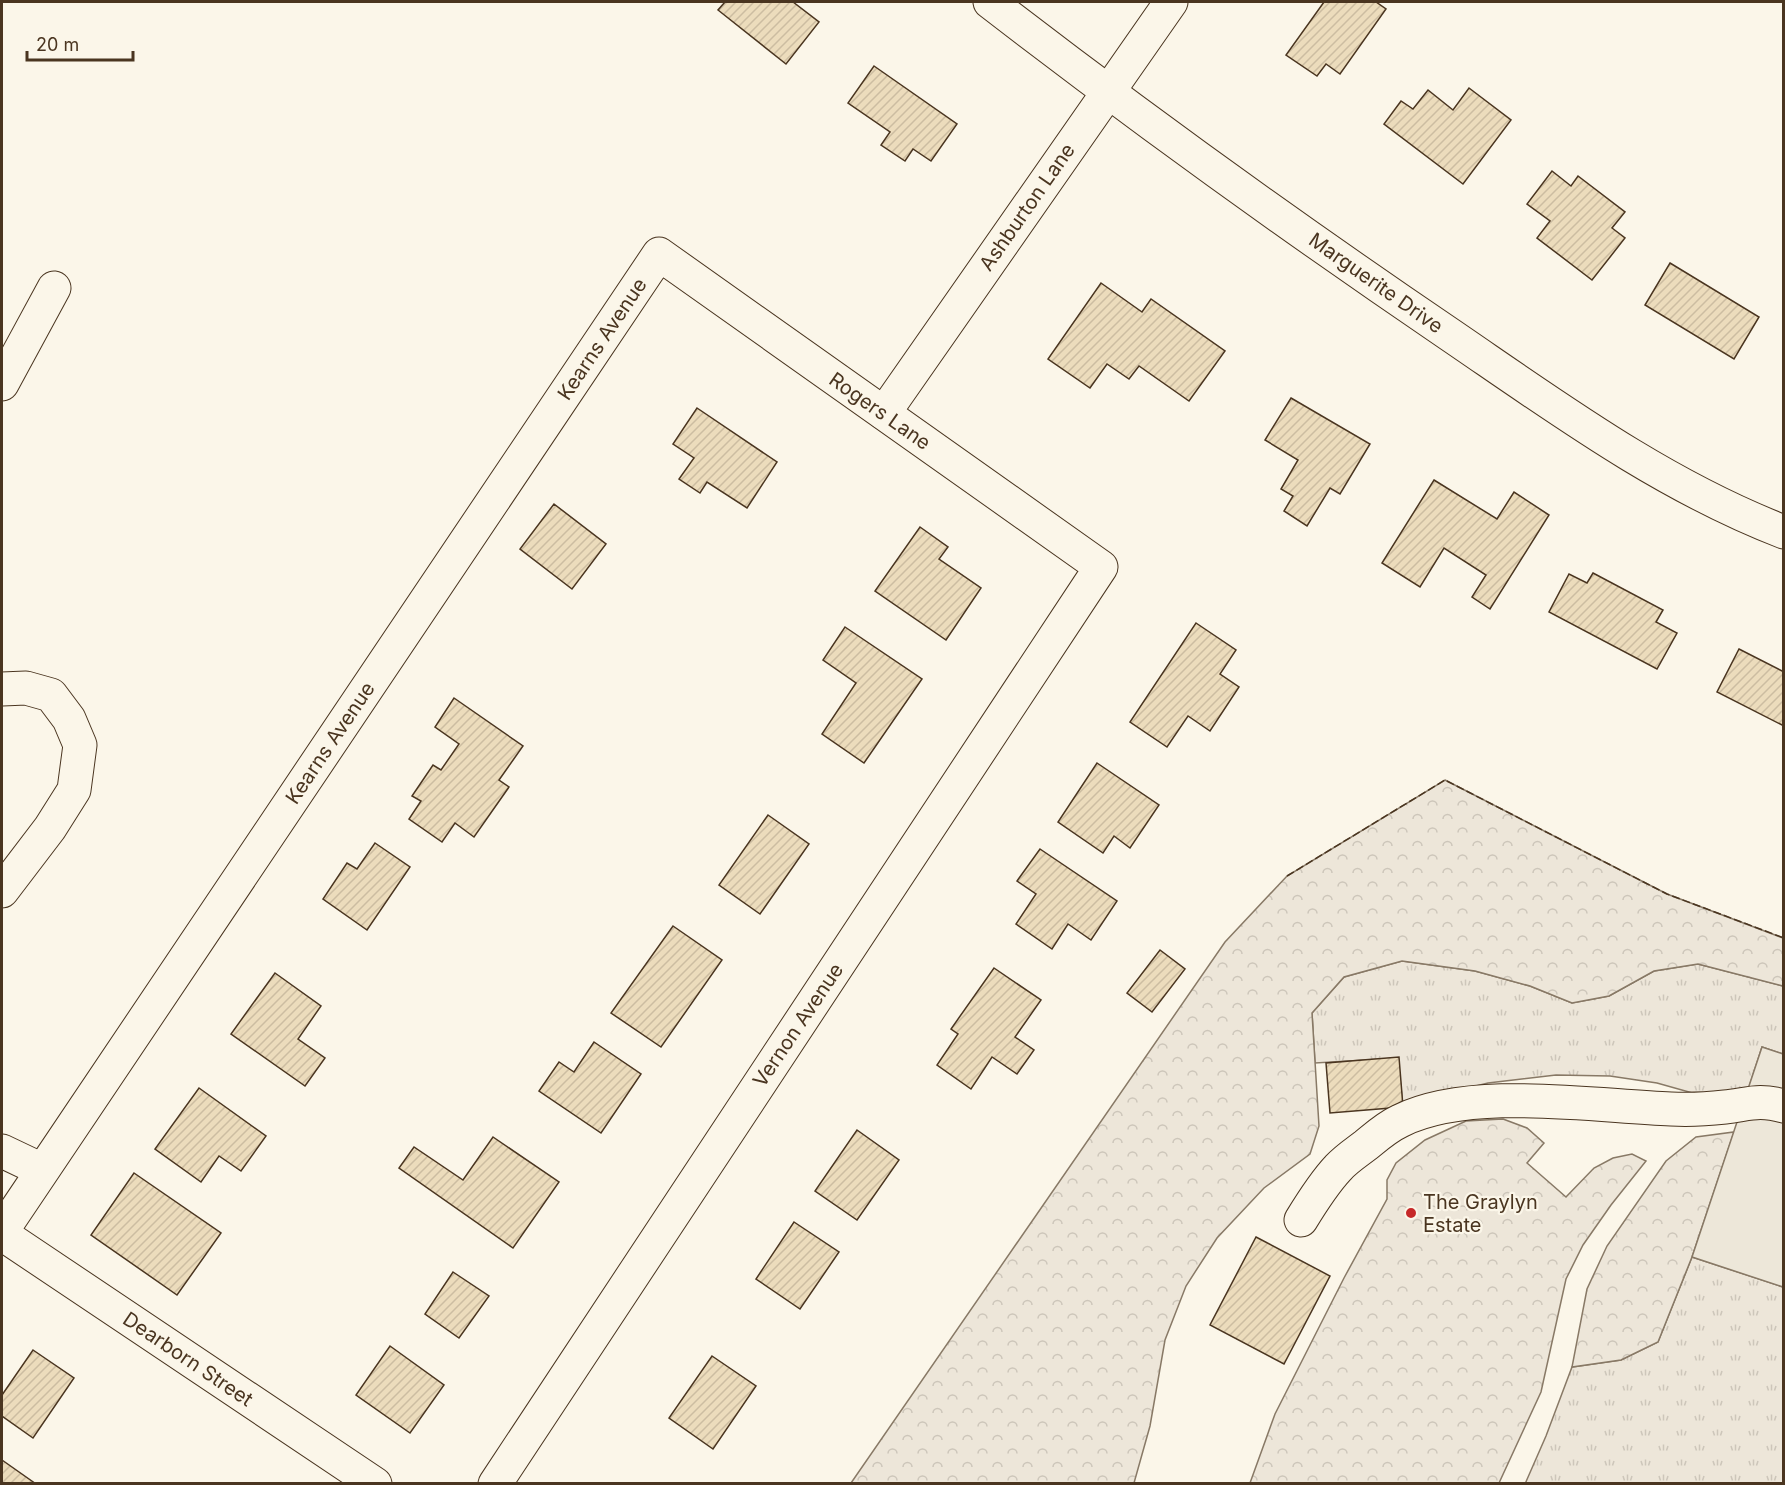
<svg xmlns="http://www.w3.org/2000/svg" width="1785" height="1485" viewBox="0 0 1785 1485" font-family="Inter,sans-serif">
<defs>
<pattern id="grass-tufts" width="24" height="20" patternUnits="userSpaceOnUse" patternTransform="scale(1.5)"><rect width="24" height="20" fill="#ede6d9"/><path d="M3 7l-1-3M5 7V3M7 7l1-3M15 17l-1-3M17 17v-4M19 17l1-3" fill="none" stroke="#cdc6ba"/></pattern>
<pattern id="forest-crowns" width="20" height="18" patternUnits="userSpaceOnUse" patternTransform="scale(1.5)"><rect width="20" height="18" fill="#ede6d9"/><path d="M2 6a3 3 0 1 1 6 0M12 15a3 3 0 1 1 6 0" fill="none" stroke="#cdc6ba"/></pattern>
<pattern id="building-hatch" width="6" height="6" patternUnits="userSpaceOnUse" patternTransform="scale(1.5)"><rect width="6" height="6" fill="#ecdcbc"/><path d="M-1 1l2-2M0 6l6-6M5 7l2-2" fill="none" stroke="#ccbda1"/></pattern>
</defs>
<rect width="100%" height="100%" fill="#fbf6e9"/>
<g fill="url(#grass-tufts)" stroke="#887966" stroke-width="1.5">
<path d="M 1402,961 L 1475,971 L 1530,986 L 1572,1003 L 1609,996 L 1654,971 L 1698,964 L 1783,986 L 1783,1054 L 1762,1047 L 1748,1090 L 1696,1094 L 1657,1083 L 1610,1076 L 1556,1075 L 1488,1083 L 1452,1092 L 1403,1107 L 1398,1058 L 1315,1063 L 1312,1013 L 1344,977 Z"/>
<path d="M 1692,1257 L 1783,1287 L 1783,1483 L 1525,1484 L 1546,1436 L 1572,1367 L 1621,1360 L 1658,1342 Z"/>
</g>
<g fill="url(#forest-crowns)" stroke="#887966" stroke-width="1.5">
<path d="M 1445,780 L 1667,894 L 1783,938 L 1783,986 L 1698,964 L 1654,971 L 1609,996 L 1572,1003 L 1530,986 L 1475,971 L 1402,961 L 1344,977 L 1312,1013 L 1319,1126 L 1310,1154 L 1264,1188 L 1217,1238 L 1186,1286 L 1165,1340 L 1150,1426 L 1134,1483 L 851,1483 L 1225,942 L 1287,876 Z"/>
<path d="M 1503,1119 L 1527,1128 L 1544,1143 L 1527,1163 L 1566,1197 L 1594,1168 L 1613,1158 L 1632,1154 L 1646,1161 L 1611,1205 L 1583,1245 L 1566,1279 L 1541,1392 L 1499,1483 L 1250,1483 L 1275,1414 L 1344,1278 L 1387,1199 L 1387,1180 L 1396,1163 L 1425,1140 L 1466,1121 Z"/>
<path d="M 1734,1132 L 1692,1257 L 1658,1342 L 1621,1360 L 1572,1367 L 1587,1289 L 1607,1246 L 1666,1161 L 1696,1137 Z"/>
</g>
<path fill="#ede7d9" stroke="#887966" stroke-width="1.5" d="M 1762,1047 L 1783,1054 L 1783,1287 L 1692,1257 Z"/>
<g fill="url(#building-hatch)" stroke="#4a3520" stroke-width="1.5">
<path d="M 725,2 L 793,2 L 819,22 L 786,64 L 718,10 Z"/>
<path d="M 1324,2 L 1376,2 L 1386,9 L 1340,74 L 1326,64 L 1317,76 L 1286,55 Z"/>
<path d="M 874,66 L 957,124 L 931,161 L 913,149 L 905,161 L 881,145 L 890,132 L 848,103 Z"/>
<path d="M 1469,88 L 1511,120 L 1463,184 L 1384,124 L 1401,101 L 1413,109 L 1428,90 L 1453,110 Z"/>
<path d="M 1552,171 L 1571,186 L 1578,176 L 1625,212 L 1612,228 L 1625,238 L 1592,280 L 1537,238 L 1550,221 L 1527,204 Z"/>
<path d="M 1670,263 L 1759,317 L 1734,359 L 1645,305 Z"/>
<path d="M 1101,283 L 1142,312 L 1151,299 L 1225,351 L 1189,401 L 1139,366 L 1129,379 L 1107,364 L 1090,388 L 1048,359 Z"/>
<path d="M 1291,398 L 1370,444 L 1340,494 L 1330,488 L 1307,526 L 1284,511 L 1293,496 L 1281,489 L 1298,460 L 1265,440 Z"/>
<path d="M 697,408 L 777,462 L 747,508 L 707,482 L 700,493 L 679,479 L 694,458 L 673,444 Z"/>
<path d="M 1434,480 L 1497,519 L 1514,492 L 1549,515 L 1490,609 L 1472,597 L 1486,575 L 1444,548 L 1420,587 L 1382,563 Z"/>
<path d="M 554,504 L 606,544 L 572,589 L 520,549 Z"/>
<path d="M 920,527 L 948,547 L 939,559 L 981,588 L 946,640 L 875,591 Z"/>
<path d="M 1593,573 L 1663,610 L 1656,622 L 1677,633 L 1657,669 L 1549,612 L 1569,574 L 1587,583 Z"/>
<path d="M 1196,623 L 1236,650 L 1220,674 L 1239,687 L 1210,731 L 1188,716 L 1167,747 L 1130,722 Z"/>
<path d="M 845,627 L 922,679 L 864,763 L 822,734 L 856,683 L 823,660 Z"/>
<path d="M 1739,649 L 1784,672 L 1784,726 L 1717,692 Z"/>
<path d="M 454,698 L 523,746 L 499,780 L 509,787 L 474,837 L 455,823 L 442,842 L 409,819 L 421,801 L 412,796 L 433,765 L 441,770 L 459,744 L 435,727 Z"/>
<path d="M 1097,763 L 1159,805 L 1130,848 L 1114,836 L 1103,853 L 1058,822 Z"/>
<path d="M 768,815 L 809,844 L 760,914 L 719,885 Z"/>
<path d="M 375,843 L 410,867 L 367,930 L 323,899 L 347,863 L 357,869 Z"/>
<path d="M 1040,849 L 1117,901 L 1091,940 L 1068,924 L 1052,949 L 1016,924 L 1036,894 L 1017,881 Z"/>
<path d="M 673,926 L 722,960 L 661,1047 L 611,1013 Z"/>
<path d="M 1160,950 L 1185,969 L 1152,1012 L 1127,993 Z"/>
<path d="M 994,968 L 1041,1000 L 1015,1037 L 1034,1050 L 1017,1074 L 992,1057 L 971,1089 L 937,1065 L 958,1034 L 951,1029 Z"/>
<path d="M 275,973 L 321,1006 L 298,1039 L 325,1058 L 305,1086 L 231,1034 Z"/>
<path d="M 594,1042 L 641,1074 L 601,1133 L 539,1091 L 559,1062 L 574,1072 Z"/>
<path d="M 1399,1057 L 1403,1107 L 1330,1113 L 1326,1063 Z"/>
<path d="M 199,1088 L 266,1136 L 241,1171 L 219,1156 L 201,1182 L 155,1149 Z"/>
<path d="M 857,1130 L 899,1160 L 857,1220 L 815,1191 Z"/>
<path d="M 493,1137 L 559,1182 L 513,1248 L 399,1168 L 414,1147 L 463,1180 Z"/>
<path d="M 134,1173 L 221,1233 L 177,1295 L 91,1235 Z"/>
<path d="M 794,1222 L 839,1252 L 800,1309 L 756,1279 Z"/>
<path d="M 1256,1237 L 1330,1276 L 1284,1364 L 1210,1325 Z"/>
<path d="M 453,1272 L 489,1296 L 459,1338 L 425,1314 Z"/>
<path d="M 390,1346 L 444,1385 L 410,1433 L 356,1395 Z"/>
<path d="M 33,1350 L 74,1378 L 33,1438 L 2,1416 L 2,1395 Z"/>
<path d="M 712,1356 L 756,1386 L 713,1449 L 669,1418 Z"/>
<path d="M 2,1460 L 36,1484 L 2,1484 Z"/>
</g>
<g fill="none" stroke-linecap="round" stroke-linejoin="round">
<defs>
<g id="minor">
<path d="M 990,2 C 1139,117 1293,228 1449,334 C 1556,407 1662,485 1784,532"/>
<path d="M 2,384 L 54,288"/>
<path d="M 884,413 L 1171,2"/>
<path d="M 2,689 L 26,688 L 51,695 L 69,719 L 80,745 L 74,790 L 50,828 L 2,891"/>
<path d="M 2,1151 L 42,1170"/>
<path d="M 1301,1220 C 1312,1202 1324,1183 1338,1168 C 1346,1159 1357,1152 1366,1145 C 1377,1136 1387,1127 1400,1121 C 1470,1086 1593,1106 1671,1109 C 1689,1110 1707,1109 1725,1107 C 1750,1104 1758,1099 1784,1106"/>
<path d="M 2,1231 L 659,254 L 1101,567 L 495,1484"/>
<path d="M 2,1234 L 375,1484"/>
</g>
</defs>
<use href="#minor" stroke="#4a3520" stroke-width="35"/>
<use href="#minor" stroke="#fbf6e9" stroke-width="33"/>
<path stroke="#4a3520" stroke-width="1.5" stroke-dasharray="8 3" stroke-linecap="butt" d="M 1287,876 L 1445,780 L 1667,894 L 1784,938"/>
</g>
<circle fill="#c62828" stroke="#fbf6e9" stroke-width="2" cx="1411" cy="1213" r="6"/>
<g text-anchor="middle" stroke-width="4.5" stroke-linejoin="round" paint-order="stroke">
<g font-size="20" fill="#4a3520" stroke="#fbf6e9">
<text transform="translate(1027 207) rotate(-55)" y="7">Ashburton Lane</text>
<text transform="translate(1376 283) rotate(35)" y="7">Marguerite Drive</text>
<text transform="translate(602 339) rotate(-56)" y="7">Kearns Avenue</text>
<text transform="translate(880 411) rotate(35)" y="7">Rogers Lane</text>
<text transform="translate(330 743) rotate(-56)" y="7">Kearns Avenue</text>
<text transform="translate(798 1025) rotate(-56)" y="7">Vernon Avenue</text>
<text transform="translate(188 1359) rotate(34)" y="7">Dearborn Street</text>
</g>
<g font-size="20" fill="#4a3520" stroke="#fbf6e9" text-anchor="start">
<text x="1423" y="1209">The Graylyn<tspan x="1423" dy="23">Estate</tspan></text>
</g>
</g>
<rect width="1785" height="1485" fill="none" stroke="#4a3520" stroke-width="6"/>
<path d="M27 51v9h106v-9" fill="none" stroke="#4a3520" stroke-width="3"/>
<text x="36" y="51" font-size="18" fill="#4a3520" stroke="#fbf6e9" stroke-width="4.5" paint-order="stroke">20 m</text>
</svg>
